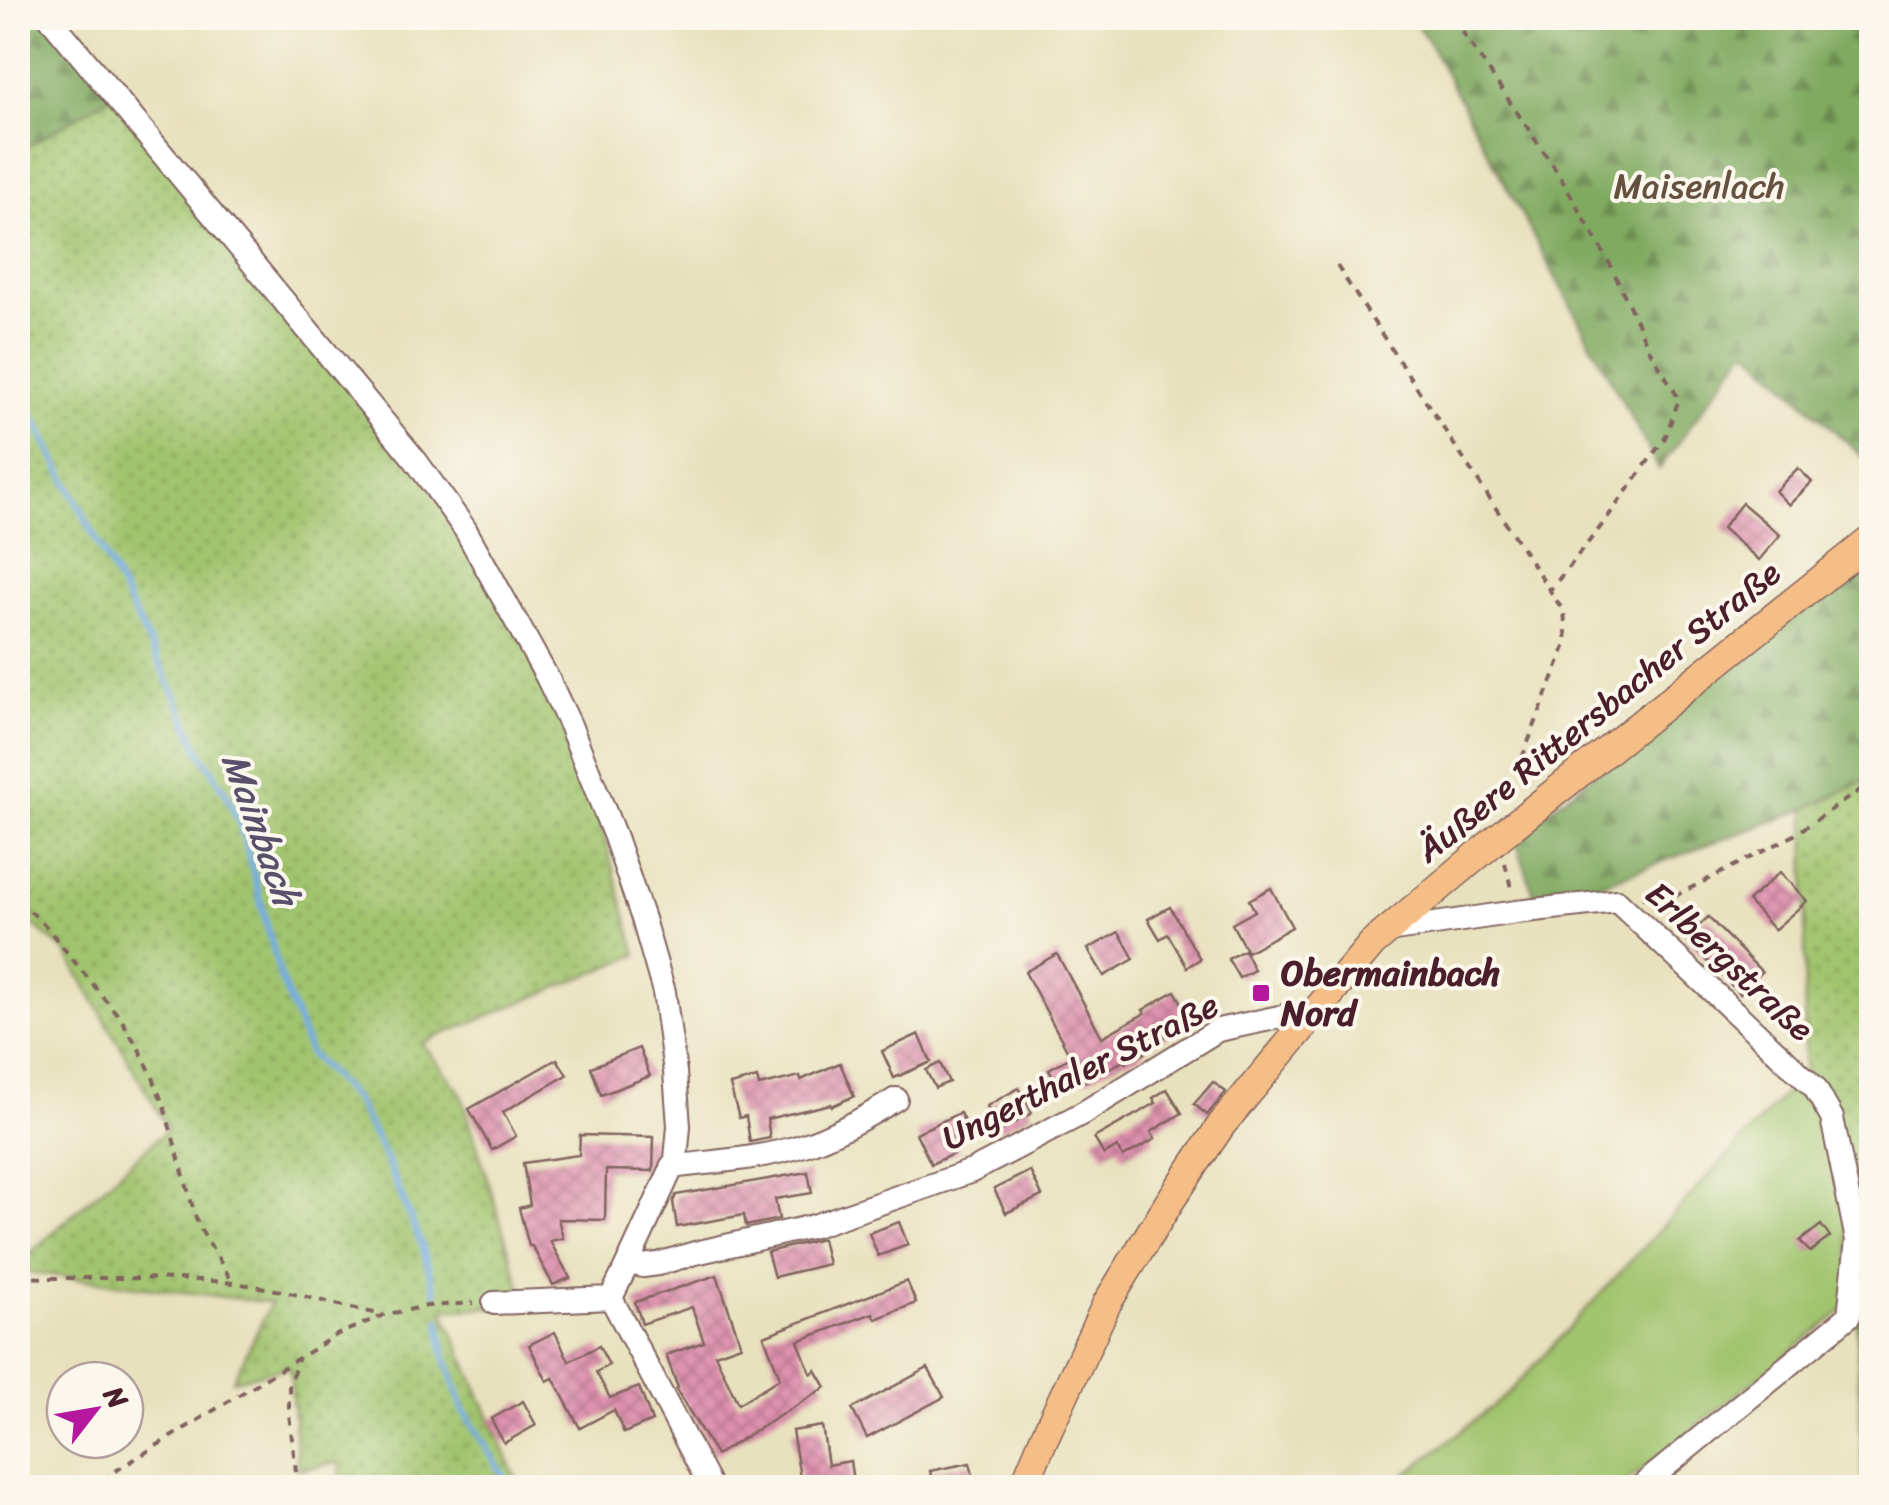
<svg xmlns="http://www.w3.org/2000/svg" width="1889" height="1505" viewBox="0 0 1889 1505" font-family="Sriracha,sans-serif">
<defs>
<pattern id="grass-dots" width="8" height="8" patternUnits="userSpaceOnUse" patternTransform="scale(2.5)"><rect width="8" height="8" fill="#a1c46e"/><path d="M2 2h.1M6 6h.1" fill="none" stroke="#859f5b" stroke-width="1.8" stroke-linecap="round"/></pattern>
<pattern id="forest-firs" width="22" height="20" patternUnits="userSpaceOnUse" patternTransform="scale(2.5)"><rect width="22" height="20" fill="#80aa61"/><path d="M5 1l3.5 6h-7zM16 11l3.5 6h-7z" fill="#6b8a50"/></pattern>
<pattern id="building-cross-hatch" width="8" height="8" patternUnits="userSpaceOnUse" patternTransform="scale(2.5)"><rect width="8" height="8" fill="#de91ae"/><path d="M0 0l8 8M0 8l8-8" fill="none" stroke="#b6768e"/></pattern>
</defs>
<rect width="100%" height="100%" fill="#fbf7ec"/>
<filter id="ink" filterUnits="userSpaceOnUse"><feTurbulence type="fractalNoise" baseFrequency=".01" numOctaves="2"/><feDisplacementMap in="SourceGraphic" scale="20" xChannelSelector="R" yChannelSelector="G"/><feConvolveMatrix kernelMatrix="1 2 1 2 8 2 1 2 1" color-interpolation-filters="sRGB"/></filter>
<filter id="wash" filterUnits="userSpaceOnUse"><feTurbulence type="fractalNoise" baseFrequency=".0048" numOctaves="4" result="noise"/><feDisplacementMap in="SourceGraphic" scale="40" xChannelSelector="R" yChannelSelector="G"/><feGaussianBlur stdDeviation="2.25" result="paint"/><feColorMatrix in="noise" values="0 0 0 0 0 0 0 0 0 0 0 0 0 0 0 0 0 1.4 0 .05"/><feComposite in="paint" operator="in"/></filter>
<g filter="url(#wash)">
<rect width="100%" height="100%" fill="#e8e1be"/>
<g fill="url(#grass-dots)" stroke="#76724c" stroke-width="2.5">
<path d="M 113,95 L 449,506 L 578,742 L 637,955 L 422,1043 L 461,1093 L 526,1305 L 443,1310 L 520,1487 L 343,1487 L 339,1462 L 298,1470 L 290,1367 L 233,1380 L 271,1303 L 18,1271 L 18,1264 L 168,1129 L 66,952 L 18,913 L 18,152 Z"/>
<path d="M 1871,778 L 1872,1144 L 1851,1179 L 1804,1073 L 1806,809 Z"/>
</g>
<g fill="url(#forest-firs)" stroke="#656446" stroke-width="2.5">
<path d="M 18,18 L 51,18 L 113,95 L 18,152 Z"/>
<path d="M 1412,18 L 1871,18 L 1871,465 L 1747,348 L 1659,469 L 1429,43 Z"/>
<path d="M 1871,553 L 1871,778 L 1806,809 L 1538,907 L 1515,837 Z"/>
<path d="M 1871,1144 L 1871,1487 L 1863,1487 L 1851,1179 Z"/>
</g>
<path fill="#a1c46e" stroke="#76724c" stroke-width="2.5" d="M 1804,1073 L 1834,1112 L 1855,1301 L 1620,1487 L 1389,1488 L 1507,1395 Z"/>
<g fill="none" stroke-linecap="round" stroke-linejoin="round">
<g stroke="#74ace3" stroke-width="6">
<path d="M 18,386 L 176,696 L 198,747 L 227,795 L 242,830 L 281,979 L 310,1054 L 355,1100 L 384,1155 L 421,1244 L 436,1293"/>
<path d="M 440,1320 L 443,1349 L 463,1409 L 511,1488"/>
</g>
</g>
<g id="blocks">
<g fill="url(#building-cross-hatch)">
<path d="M 1798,468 L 1812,482 L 1789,505 L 1775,491 Z"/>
<path d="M 1742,503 L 1780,535 L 1759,560 L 1722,528 Z"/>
<path d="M 1780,872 L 1807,901 L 1774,930 L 1748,901 Z"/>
<path d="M 1271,888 L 1292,927 L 1247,952 L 1232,924 L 1255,911 L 1249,900 Z"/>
<path d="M 1170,907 L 1200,959 L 1187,967 L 1168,934 L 1160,939 L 1148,919 Z"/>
<path d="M 1708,917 L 1762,972 L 1740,994 L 1686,939 Z"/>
<path d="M 1119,932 L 1134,959 L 1104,976 L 1088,949 Z"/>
<path d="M 1244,950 L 1254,970 L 1239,978 L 1228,959 Z"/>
<path d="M 1057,954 L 1102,1037 L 1145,1013 L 1143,1010 L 1175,991 L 1192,1021 L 1143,1049 L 1145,1053 L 1126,1063 L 1125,1060 L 1086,1081 L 1083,1076 L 1059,1088 L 1049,1069 L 1071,1057 L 1025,972 Z"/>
<path d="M 919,1034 L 931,1062 L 894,1078 L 882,1051 Z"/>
<path d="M 639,1048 L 650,1076 L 601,1095 L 591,1067 Z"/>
<path d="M 557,1059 L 567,1075 L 503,1112 L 516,1136 L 492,1150 L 469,1109 Z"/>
<path d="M 840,1063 L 854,1096 L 832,1106 L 831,1104 L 767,1119 L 770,1138 L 750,1142 L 746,1116 L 739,1118 L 730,1085 L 757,1078 L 759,1086 L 800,1076 L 801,1080 Z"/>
<path d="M 940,1063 L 949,1082 L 935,1088 L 926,1070 Z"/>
<path d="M 1213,1082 L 1226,1092 L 1207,1115 L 1194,1104 Z"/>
<path d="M 1019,1088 L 1032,1113 L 1000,1131 L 987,1106 Z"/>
<path d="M 1167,1089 L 1182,1113 L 1151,1132 L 1155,1139 L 1123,1157 L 1117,1147 L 1104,1155 L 1094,1138 L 1156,1103 L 1153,1098 Z"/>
<path d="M 960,1113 L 968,1130 L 953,1137 L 960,1151 L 931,1164 L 916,1133 Z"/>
<path d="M 580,1135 L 654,1137 L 653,1171 L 606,1170 L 605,1220 L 558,1219 L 563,1238 L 550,1241 L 570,1278 L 553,1285 L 532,1246 L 529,1246 L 519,1208 L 530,1205 L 523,1163 L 579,1155 Z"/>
<path d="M 1030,1171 L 1042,1196 L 1006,1213 L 994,1189 Z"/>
<path d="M 808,1172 L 812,1193 L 775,1199 L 779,1219 L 746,1226 L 744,1215 L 677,1227 L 673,1202 L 676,1195 Z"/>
<path d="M 899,1222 L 908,1245 L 878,1256 L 869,1233 Z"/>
<path d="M 1821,1225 L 1830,1237 L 1810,1252 L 1800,1241 Z"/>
<path d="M 822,1239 L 828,1264 L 774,1277 L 767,1252 Z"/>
<path d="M 717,1275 L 741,1345 L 715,1354 L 738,1404 L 780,1378 L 764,1336 L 907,1281 L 916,1303 L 876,1319 L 873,1313 L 798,1341 L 811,1374 L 816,1370 L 826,1387 L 716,1455 L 676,1389 L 678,1388 L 666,1355 L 704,1342 L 692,1307 L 642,1324 L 635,1302 Z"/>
<path d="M 555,1332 L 569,1361 L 599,1346 L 609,1365 L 596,1372 L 610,1398 L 639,1387 L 652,1421 L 624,1433 L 614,1410 L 580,1428 L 553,1378 L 547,1381 L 529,1345 Z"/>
<path d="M 928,1368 L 944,1397 L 867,1438 L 852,1409 Z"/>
<path d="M 523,1401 L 536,1425 L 504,1443 L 491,1419 Z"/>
<path d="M 822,1426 L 828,1465 L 850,1461 L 854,1488 L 802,1488 L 792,1431 Z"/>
<path d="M 970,1463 L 975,1484 L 959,1488 L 934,1488 L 930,1471 Z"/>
</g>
</g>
</g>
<g filter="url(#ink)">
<use href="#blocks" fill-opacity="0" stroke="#81635e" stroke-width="2.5"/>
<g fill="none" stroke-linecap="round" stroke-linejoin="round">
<defs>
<g id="minor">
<path d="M 50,18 L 416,461 L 465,529 L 547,677 L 570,725 L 615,837 L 643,919 L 664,992 L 675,1072 L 679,1126 L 676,1159 L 628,1263"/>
<path d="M 1388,931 L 1516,912 L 1617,901 L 1815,1088 L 1832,1118 L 1857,1240 L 1849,1316 L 1639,1488"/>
<path d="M 671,1167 C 716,1161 761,1159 804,1145 C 836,1134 867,1117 896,1099"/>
<path d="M 611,1298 L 711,1488"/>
<path d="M 494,1303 L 611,1298 L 628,1263 L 643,1266 L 658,1264 L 695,1253 L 814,1226 L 972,1171 L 1083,1113 L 1218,1030 L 1289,1015 L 1312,1016"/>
</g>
<path id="major" d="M 1023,1488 L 1044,1438 L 1107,1303 L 1170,1201 L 1222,1124 L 1372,944 L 1499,837 L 1872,539"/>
</defs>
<use href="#minor" stroke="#81635e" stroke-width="26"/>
<use href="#major" stroke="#81635e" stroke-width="31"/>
<g stroke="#81635e" stroke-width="4" stroke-dasharray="8 8" stroke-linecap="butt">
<path d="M 1453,18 L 1560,176 L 1611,266 L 1649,349 L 1679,399 L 1665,438 L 1602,525 L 1551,589"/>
<path d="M 1337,266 L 1564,612 L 1567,642 L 1522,758 L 1525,787"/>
<path d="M 1505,863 L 1512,892"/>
<path d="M 1642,898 L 1679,894 L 1791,837 L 1872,782"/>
<path d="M 18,900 L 44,924 L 121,1019 L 139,1049 L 152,1075 L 165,1110 L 198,1225 L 233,1283"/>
<path d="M 18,1277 C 89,1280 162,1275 233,1283 C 285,1289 333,1305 384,1315"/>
<path d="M 88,1488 L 336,1335 L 384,1315 L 427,1306 L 474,1303"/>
<path d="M 298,1488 L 289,1414 L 289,1385 L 299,1357"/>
</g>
<use href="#minor" stroke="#fff" stroke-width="22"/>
<use href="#major" stroke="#f6be87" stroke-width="28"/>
</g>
</g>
<rect fill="#b5179e" stroke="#fbf7ec" stroke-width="4" x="1251" y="983" width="20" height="20" rx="5"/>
<g text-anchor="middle" stroke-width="8" stroke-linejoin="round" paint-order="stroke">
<g font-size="35" fill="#64513f" stroke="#fbf7ec">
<text x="1699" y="198">Maisenlach</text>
</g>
<g font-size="35" fill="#4a1f2b" stroke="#fbf7ec">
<text transform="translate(1598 711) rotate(-39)" y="12">Äußere Rittersbacher Straße</text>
<text transform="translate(1730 961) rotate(43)" y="12">Erlbergstraße</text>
<text transform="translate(1080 1071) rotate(-27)" y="12">Ungerthaler Straße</text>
</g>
<g font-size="35" font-weight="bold" fill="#4a1f2b" stroke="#fbf7ec" text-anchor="start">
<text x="1281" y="985">Obermainbach<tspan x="1281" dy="40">Nord</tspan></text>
</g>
<g font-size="38" font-style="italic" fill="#59506b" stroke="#fbf7ec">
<text transform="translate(261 829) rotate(70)" y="13">Mainbach</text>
</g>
</g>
<rect width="1889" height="1505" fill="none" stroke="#fbf7ec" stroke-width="60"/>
<g transform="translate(95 1410) rotate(59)"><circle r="48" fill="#fbf7ec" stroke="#b4a19f" stroke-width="2.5"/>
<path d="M0-8L18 38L0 25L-18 38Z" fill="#b5179e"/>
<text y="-15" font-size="28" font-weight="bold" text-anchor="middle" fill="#4a1f2b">N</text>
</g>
</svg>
